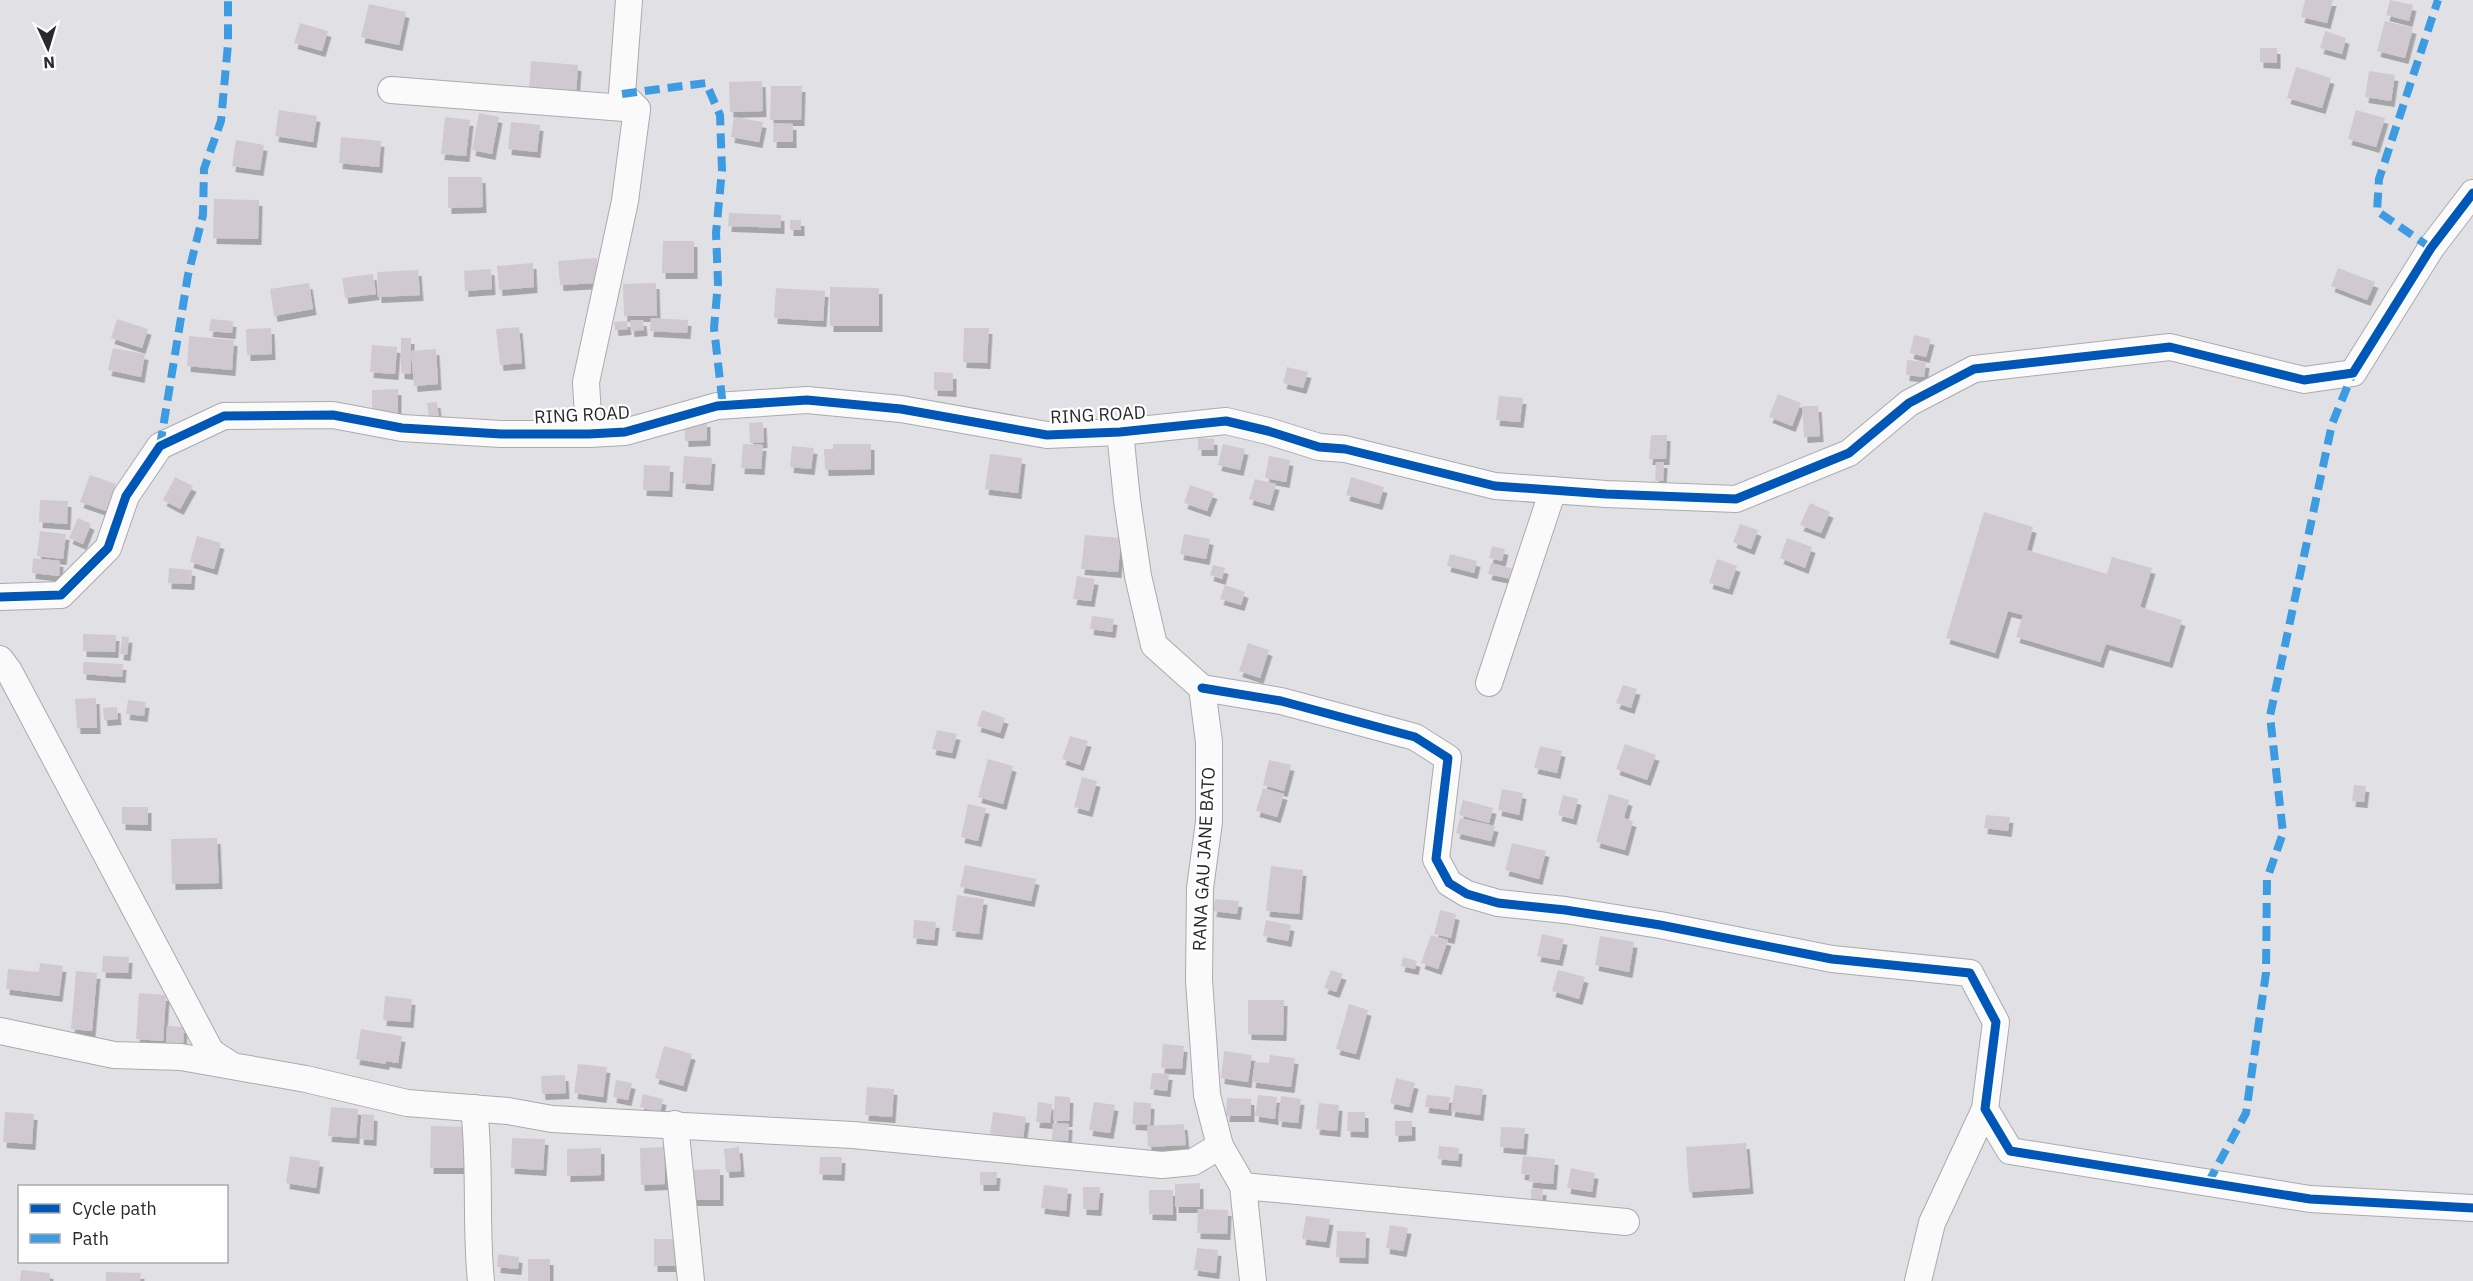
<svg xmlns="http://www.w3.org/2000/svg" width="2473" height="1281" viewBox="0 0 2473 1281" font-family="'IBM Plex Sans',sans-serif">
<defs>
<filter id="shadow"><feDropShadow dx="3.5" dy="6" stdDeviation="0" flood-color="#0004"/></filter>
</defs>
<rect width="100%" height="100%" fill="#e1e1e5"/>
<g fill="#d0c9d1" filter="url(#shadow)">
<path d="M 2305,0 L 2333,0 L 2327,23 L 2301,17 Z"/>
<path d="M 2390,0 L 2413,5 L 2409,21 L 2386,15 Z"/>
<path d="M 369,4 L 406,12 L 399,45 L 361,37 Z"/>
<path d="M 2385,21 L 2413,28 L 2405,58 L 2377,51 Z"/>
<path d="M 300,23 L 328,31 L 322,51 L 294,43 Z"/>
<path d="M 2325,31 L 2346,38 L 2342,54 L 2320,48 Z"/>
<path d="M 2260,48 L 2277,48 L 2277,63 L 2260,62 Z"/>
<path d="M 531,61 L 578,65 L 576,95 L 529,90 Z"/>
<path d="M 2296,67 L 2331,78 L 2322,108 L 2287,98 Z"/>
<path d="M 2369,71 L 2395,75 L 2391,101 L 2365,97 Z"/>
<path d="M 762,81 L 763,111 L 730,112 L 729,82 Z"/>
<path d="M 771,86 L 802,86 L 801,120 L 770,120 Z"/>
<path d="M 279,110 L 317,116 L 313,142 L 275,136 Z"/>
<path d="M 2356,110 L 2385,118 L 2376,147 L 2348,139 Z"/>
<path d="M 479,113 L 499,117 L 492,154 L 472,150 Z"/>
<path d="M 445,117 L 470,120 L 466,156 L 441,154 Z"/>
<path d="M 734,117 L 763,122 L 759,142 L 731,137 Z"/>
<path d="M 511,122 L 540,125 L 537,152 L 508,149 Z"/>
<path d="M 774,123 L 793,124 L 793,142 L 773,142 Z"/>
<path d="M 341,137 L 381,141 L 379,167 L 339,163 Z"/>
<path d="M 236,140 L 264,145 L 260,170 L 232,166 Z"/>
<path d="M 448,177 L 482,177 L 483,207 L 448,208 Z"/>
<path d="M 214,199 L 259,200 L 258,239 L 213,238 Z"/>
<path d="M 729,213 L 781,215 L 781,228 L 728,226 Z"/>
<rect x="790" y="220" width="11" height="10"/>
<path d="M 663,241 L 694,241 L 694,273 L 662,273 Z"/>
<path d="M 597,258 L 598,283 L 560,285 L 558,261 Z"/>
<path d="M 533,263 L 534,287 L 499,290 L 497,266 Z"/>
<path d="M 2338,268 L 2375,282 L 2367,300 L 2331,286 Z"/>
<path d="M 491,269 L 492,289 L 465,291 L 464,271 Z"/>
<path d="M 418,270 L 420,295 L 378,297 L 377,272 Z"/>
<path d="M 373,274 L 376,294 L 345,298 L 342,278 Z"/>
<path d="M 309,283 L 313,309 L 274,316 L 270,289 Z"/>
<path d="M 656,283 L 657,316 L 624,316 L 623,284 Z"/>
<path d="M 830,287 L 879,288 L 879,326 L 830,326 Z"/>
<path d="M 776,288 L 825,291 L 823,321 L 774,318 Z"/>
<path d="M 651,318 L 688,320 L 687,333 L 650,331 Z"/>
<path d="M 117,319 L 148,329 L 142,348 L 111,338 Z"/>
<path d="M 211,319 L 233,321 L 232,333 L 209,331 Z"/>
<path d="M 630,320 L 643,320 L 644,330 L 631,331 Z"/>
<path d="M 627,321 L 628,329 L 615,330 L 614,322 Z"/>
<path d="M 519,327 L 522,363 L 500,365 L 496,329 Z"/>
<path d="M 271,328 L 272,354 L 247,355 L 246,329 Z"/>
<path d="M 964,328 L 989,328 L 987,363 L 963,362 Z"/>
<path d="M 1914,335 L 1931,339 L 1926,357 L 1910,353 Z"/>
<path d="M 189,336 L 234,340 L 232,370 L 187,366 Z"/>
<path d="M 401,338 L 411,338 L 411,374 L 401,373 Z"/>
<path d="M 372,345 L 397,347 L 395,374 L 370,372 Z"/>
<path d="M 113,348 L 145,354 L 141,377 L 108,370 Z"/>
<path d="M 436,349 L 438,384 L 414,386 L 411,351 Z"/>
<path d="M 1907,360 L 1926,362 L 1924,377 L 1906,375 Z"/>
<path d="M 1287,367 L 1308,372 L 1303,388 L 1283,383 Z"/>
<path d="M 934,372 L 953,373 L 953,391 L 934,390 Z"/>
<path d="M 398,389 L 398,415 L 372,415 L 372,390 Z"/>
<path d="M 1778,394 L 1801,403 L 1792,426 L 1769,417 Z"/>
<path d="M 1499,396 L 1523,398 L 1520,422 L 1496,420 Z"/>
<path d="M 437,402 L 439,418 L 429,418 L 427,403 Z"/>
<path d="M 1802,406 L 1818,406 L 1820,436 L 1804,437 Z"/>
<path d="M 707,421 L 707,440 L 685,441 L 684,422 Z"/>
<path d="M 763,422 L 764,442 L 750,443 L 749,423 Z"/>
<path d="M 1651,435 L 1667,435 L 1666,459 L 1649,459 Z"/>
<path d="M 1198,438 L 1214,439 L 1214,450 L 1198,450 Z"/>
<path d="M 743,444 L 763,445 L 761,469 L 741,468 Z"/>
<path d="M 833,444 L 871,444 L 871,469 L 825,470 L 824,449 L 833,449 Z"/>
<path d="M 1223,444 L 1245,449 L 1240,470 L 1218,465 Z"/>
<path d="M 792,446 L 814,448 L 811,469 L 790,467 Z"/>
<path d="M 990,454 L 1022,458 L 1018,493 L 985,489 Z"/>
<path d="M 684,456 L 712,458 L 710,485 L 682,483 Z"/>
<path d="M 1269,456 L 1290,460 L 1286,482 L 1265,478 Z"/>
<path d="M 1656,462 L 1664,462 L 1663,481 L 1655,481 Z"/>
<path d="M 644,465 L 670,466 L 669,491 L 643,490 Z"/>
<path d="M 90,475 L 116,484 L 106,511 L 80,502 Z"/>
<path d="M 175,477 L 193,486 L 180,509 L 163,500 Z"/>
<path d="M 1351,477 L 1384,487 L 1379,504 L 1346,495 Z"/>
<path d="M 1255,479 L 1276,484 L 1270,505 L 1249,499 Z"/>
<path d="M 1190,485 L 1214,493 L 1207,511 L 1184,503 Z"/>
<path d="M 40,500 L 68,501 L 67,524 L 39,522 Z"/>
<path d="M 1810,503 L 1830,512 L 1821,533 L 1800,525 Z"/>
<path d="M 1984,512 L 2033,527 L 2027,550 L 2107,574 L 2112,557 L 2152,568 L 2140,607 L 2182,620 L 2169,662 L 2106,644 L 2100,662 L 2016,637 L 2023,615 L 2008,611 L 1995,653 L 1946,638 Z"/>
<path d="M 78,518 L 91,524 L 83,544 L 69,538 Z"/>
<path d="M 1740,524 L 1758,530 L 1751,549 L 1733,542 Z"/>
<path d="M 40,531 L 66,534 L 63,559 L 37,556 Z"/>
<path d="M 1184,534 L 1210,539 L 1206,559 L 1180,554 Z"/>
<path d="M 1085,535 L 1121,538 L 1118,572 L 1081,569 Z"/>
<path d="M 197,536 L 221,543 L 214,569 L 190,562 Z"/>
<path d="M 1787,538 L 1812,547 L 1805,568 L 1780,558 Z"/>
<path d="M 1492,546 L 1505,549 L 1502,561 L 1489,558 Z"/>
<path d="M 1450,554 L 1477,561 L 1474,573 L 1447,566 Z"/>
<path d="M 33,558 L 60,561 L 59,576 L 32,573 Z"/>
<path d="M 1717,559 L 1737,566 L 1729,589 L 1709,583 Z"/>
<path d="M 1491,563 L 1514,569 L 1511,579 L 1488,574 Z"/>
<path d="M 1213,565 L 1225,568 L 1222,579 L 1210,575 Z"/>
<path d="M 169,568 L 192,570 L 191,584 L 168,583 Z"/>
<path d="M 1077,576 L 1095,579 L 1091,601 L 1073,599 Z"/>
<path d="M 1225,585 L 1245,592 L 1241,605 L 1220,599 Z"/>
<path d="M 1092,616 L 1114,619 L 1112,632 L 1090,629 Z"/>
<path d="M 83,634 L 116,635 L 115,652 L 83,651 Z"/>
<path d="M 122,636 L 129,637 L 127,655 L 120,654 Z"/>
<path d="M 1248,643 L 1269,650 L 1260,678 L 1239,671 Z"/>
<path d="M 83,662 L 123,664 L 122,677 L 83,674 Z"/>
<path d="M 1623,685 L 1637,689 L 1631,708 L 1616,703 Z"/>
<path d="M 96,698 L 97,728 L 77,728 L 75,699 Z"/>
<path d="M 128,700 L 146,702 L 144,716 L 126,714 Z"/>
<path d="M 117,707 L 118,719 L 104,720 L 103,708 Z"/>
<path d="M 982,710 L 1005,718 L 1000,733 L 977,726 Z"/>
<path d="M 937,730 L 957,734 L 952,753 L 932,749 Z"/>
<path d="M 1070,736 L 1088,741 L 1080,765 L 1062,759 Z"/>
<path d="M 1625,744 L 1656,755 L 1647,780 L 1616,769 Z"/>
<path d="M 1540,746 L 1562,751 L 1557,773 L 1534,768 Z"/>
<path d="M 988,759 L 1013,766 L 1003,804 L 978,797 Z"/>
<path d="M 1269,760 L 1291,765 L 1284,791 L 1263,785 Z"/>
<path d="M 1082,777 L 1097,781 L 1089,811 L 1074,807 Z"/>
<path d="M 2354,785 L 2366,786 L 2364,802 L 2352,801 Z"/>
<path d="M 1263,788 L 1284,794 L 1277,817 L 1256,811 Z"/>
<path d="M 1502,789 L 1523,793 L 1519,815 L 1498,810 Z"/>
<path d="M 1609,794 L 1629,800 L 1624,818 L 1633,821 L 1625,850 L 1596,842 Z"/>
<path d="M 1563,795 L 1578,799 L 1573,819 L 1558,815 Z"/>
<path d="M 1463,800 L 1493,808 L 1489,823 L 1459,815 Z"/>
<path d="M 968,804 L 986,808 L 978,841 L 961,837 Z"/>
<path d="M 122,807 L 148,807 L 148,825 L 122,824 Z"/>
<path d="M 1986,815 L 2010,817 L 2008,831 L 1984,828 Z"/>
<path d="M 1460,818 L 1495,826 L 1491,841 L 1456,833 Z"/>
<path d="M 217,838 L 219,883 L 172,884 L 171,839 Z"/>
<path d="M 1512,843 L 1546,851 L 1539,879 L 1505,870 Z"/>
<path d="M 965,865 L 1036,879 L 1031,901 L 960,887 Z"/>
<path d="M 1271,866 L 1303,870 L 1299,914 L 1266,911 Z"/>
<path d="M 957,895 L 984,899 L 979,934 L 952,931 Z"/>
<path d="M 1215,899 L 1239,901 L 1237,914 L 1213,911 Z"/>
<path d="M 1440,910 L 1456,914 L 1451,938 L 1434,934 Z"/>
<path d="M 914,920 L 936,922 L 934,940 L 913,938 Z"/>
<path d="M 1266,920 L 1291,925 L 1288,941 L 1263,936 Z"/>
<path d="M 1542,934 L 1564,939 L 1559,960 L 1537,956 Z"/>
<path d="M 1431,935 L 1448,940 L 1438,969 L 1421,963 Z"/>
<path d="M 1600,936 L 1634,942 L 1629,972 L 1595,965 Z"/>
<path d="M 103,956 L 129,957 L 128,973 L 102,972 Z"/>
<path d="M 1403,957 L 1417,961 L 1415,969 L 1401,966 Z"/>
<path d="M 40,963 L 63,966 L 59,996 L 6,989 L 8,969 L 39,972 Z"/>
<path d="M 1331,970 L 1343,974 L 1336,992 L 1324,988 Z"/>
<path d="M 1558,970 L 1585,977 L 1579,999 L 1552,991 Z"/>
<path d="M 76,971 L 97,973 L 92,1031 L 71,1029 Z"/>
<path d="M 139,993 L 166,995 L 163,1041 L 136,1039 Z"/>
<path d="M 385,996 L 412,999 L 410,1022 L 383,1020 Z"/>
<path d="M 1248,1000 L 1284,1000 L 1283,1035 L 1248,1034 Z"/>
<path d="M 1349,1004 L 1368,1010 L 1356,1054 L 1336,1049 Z"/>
<path d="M 167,1026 L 184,1027 L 183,1044 L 166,1043 Z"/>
<path d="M 361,1029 L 402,1036 L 398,1063 L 386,1061 L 386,1064 L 356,1059 Z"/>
<path d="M 1163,1044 L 1184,1046 L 1182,1069 L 1161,1068 Z"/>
<path d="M 664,1046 L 692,1054 L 683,1086 L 655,1078 Z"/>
<path d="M 1224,1051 L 1252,1055 L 1248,1082 L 1221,1078 Z"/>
<path d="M 1270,1055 L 1295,1058 L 1291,1087 L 1252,1082 L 1255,1062 L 1269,1063 Z"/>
<path d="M 578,1064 L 607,1067 L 603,1097 L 574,1093 Z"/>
<path d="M 1152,1073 L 1169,1074 L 1167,1091 L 1150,1089 Z"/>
<path d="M 565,1075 L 566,1093 L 542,1094 L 541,1076 Z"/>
<path d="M 1396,1078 L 1415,1083 L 1409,1107 L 1390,1103 Z"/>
<path d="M 616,1080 L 632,1083 L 628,1100 L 613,1097 Z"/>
<path d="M 1455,1085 L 1483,1089 L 1480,1115 L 1451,1111 Z"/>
<path d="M 867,1087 L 894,1089 L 892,1117 L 865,1115 Z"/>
<path d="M 643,1094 L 663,1099 L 660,1113 L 640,1107 Z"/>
<path d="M 1258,1095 L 1277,1097 L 1275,1119 L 1255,1116 Z"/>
<path d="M 1427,1095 L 1450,1097 L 1448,1110 L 1425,1107 Z"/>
<path d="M 1055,1096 L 1070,1097 L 1069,1121 L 1053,1121 Z"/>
<path d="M 1281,1096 L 1301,1099 L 1298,1123 L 1278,1121 Z"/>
<path d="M 1227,1098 L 1251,1099 L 1251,1116 L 1226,1116 Z"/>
<path d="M 1038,1102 L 1052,1104 L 1050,1123 L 1036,1122 Z"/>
<path d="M 1094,1102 L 1115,1105 L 1110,1133 L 1089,1130 Z"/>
<path d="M 1134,1102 L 1151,1103 L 1150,1125 L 1132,1124 Z"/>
<path d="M 1319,1103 L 1339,1105 L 1337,1131 L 1316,1129 Z"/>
<path d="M 331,1107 L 358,1109 L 356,1138 L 328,1136 Z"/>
<path d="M 5,1112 L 34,1114 L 32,1144 L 3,1142 Z"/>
<path d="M 993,1112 L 1026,1117 L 1023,1139 L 990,1135 Z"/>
<path d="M 1348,1112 L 1365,1112 L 1365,1132 L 1347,1131 Z"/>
<path d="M 362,1114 L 374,1115 L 373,1140 L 360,1139 Z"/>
<path d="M 1395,1121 L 1412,1121 L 1412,1135 L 1395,1136 Z"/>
<path d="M 1053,1123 L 1069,1124 L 1068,1141 L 1052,1140 Z"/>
<path d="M 1184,1124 L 1186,1145 L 1148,1147 L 1147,1126 Z"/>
<path d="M 431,1126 L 469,1127 L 469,1168 L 430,1168 Z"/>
<path d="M 1501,1127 L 1525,1128 L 1523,1149 L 1500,1147 Z"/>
<path d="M 512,1138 L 545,1139 L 543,1170 L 511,1168 Z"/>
<path d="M 1746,1143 L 1750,1188 L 1689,1192 L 1686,1147 Z"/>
<path d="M 1439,1146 L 1459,1148 L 1458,1161 L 1438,1159 Z"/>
<path d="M 664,1147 L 665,1184 L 641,1185 L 640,1148 Z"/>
<path d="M 739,1147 L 741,1171 L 726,1172 L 724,1149 Z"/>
<path d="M 601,1148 L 601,1175 L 567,1176 L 567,1149 Z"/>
<path d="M 290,1156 L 320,1161 L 316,1188 L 286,1183 Z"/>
<path d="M 1523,1156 L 1555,1159 L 1553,1184 L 1529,1182 L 1530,1175 L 1521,1174 Z"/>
<path d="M 820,1157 L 842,1157 L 841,1175 L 819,1174 Z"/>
<path d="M 1571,1168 L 1595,1173 L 1592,1192 L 1567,1188 Z"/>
<path d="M 720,1169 L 720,1200 L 690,1200 L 690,1170 Z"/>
<path d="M 980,1172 L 997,1172 L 996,1185 L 980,1185 Z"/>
<path d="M 1200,1183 L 1200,1207 L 1175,1207 L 1175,1184 Z"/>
<path d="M 1044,1185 L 1068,1188 L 1066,1211 L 1041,1208 Z"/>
<path d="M 1083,1187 L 1100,1187 L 1098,1210 L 1083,1209 Z"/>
<path d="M 1531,1189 L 1543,1189 L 1542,1202 L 1531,1202 Z"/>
<path d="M 1149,1190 L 1173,1190 L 1173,1215 L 1149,1214 Z"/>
<path d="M 1198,1209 L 1228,1210 L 1227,1234 L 1197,1233 Z"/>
<path d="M 1306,1216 L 1330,1219 L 1326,1242 L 1302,1239 Z"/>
<path d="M 1390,1225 L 1408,1228 L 1403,1251 L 1386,1248 Z"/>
<path d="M 1337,1231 L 1366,1232 L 1365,1258 L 1336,1257 Z"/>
<path d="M 654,1239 L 678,1239 L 677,1266 L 654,1266 Z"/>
<path d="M 1197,1248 L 1218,1250 L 1216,1273 L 1194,1270 Z"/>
<path d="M 498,1254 L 519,1257 L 518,1269 L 497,1267 Z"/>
<rect x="528" y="1259" width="22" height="22"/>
<path d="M 21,1270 L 50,1273 L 50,1281 L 20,1281 Z"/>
<path d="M 106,1272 L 141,1273 L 140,1281 L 106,1281 Z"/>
</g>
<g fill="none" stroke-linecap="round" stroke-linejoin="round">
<defs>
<g id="minor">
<path d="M 391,90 L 637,109"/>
<path d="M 1120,432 L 1127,500 L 1138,576 L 1154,645 L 1202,688 L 1209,742 L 1209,822 L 1200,888 L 1199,980 L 1207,1095 L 1220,1146 L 1243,1186 L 1253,1281"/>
<path d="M 589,434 L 586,382 L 625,201 L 637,109 L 622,94 L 629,0"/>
<path d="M 0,597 L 61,595 L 108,548 L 126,496 L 160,446 L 224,416 L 333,415 L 402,428 L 501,434 L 589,434 L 625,432 L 717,406 L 807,400 L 901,409 L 1047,435 L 1120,432 L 1226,421 L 1268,431 L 1319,447 L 1345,449 L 1495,486 L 1606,494 L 1736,499 L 1849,453 L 1909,403 L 1974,369 L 2170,347 L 2304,380 L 2353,373 L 2431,248 L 2473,193"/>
<path d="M 0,659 L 9,671 L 211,1052 L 231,1065"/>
<path d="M 1489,683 L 1553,490"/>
<path d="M 1202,688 L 1281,701 L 1415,737 L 1448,758 L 1436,859 L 1449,883 L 1467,894 L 1498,903 L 1565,910 L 1660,925 L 1832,959 L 1970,973 L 1996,1022 L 1985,1109 L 2010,1151 L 2310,1199 L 2473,1208"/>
<path d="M 0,1031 L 114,1055 L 181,1057 L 306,1079 L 407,1103 L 508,1111 L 552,1119 L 853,1135 L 1162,1165 L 1193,1162 L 1220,1146"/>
<path d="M 474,1108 C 481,1166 475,1224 481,1281"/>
<path d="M 675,1124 L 691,1281"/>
<path d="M 1243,1186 L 1626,1222"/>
<path d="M 1918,1281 L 1932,1223 L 1985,1109"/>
</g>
</defs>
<use href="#minor" stroke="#ababad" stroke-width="28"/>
<use href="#minor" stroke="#fafafb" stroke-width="26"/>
<g stroke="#3d9ce1" stroke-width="8" stroke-dasharray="15 8" stroke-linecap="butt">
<path d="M 622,94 L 706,83 L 720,115 L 722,170 L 716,233 L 718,283 L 714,328 L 722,398 L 717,406"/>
<path d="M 2431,248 L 2377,211 L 2379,179 L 2438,0"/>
<path d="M 160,446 L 188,275 L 203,215 L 204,169 L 221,121 L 228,44 L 228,0"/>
<path d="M 2208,1183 L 2246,1113 L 2266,973 L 2267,879 L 2283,833 L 2270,716 L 2332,424 L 2353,373"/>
</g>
<defs>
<g id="cycleway">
<path d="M 0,597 L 61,595 L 108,548 L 126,496 L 160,446 L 224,416 L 333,415 L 402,428 L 501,434 L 589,434 L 625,432 L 717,406 L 807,400 L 901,409 L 1047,435 L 1120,432 L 1226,421 L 1268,431 L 1319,447 L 1345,449 L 1495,486 L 1606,494 L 1736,499 L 1849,453 L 1909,403 L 1974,369 L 2170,347 L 2304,380 L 2353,373 L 2431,248 L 2473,193"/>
<path d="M 1202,688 L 1281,701 L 1415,737 L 1448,758 L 1436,859 L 1449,883 L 1467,894 L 1498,903 L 1565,910 L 1660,925 L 1832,959 L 1970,973 L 1996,1022 L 1985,1109 L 2010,1151 L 2310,1199 L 2473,1208"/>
</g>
</defs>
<use href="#cycleway" stroke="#fff" stroke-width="13"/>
<use href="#cycleway" stroke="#0057b8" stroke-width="9"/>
</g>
<g text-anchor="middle" stroke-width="4.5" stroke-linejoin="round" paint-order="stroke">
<g font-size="18" fill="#2a2a2c" stroke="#fff">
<text transform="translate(582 415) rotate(-3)" y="6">RING ROAD</text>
<text transform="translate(1098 415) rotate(-3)" y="6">RING ROAD</text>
<text transform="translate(1204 859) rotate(-87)" y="6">RANA GAU JANE BATO</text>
</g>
</g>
<rect x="18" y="1185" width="210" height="78" fill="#ffffff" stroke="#aaaaab" stroke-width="1.5"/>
<rect x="30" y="1204" width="30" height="9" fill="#0057b8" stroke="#aaaaab" stroke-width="1.5"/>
<text x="72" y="1215" font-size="18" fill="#2a2a2c">Cycle path</text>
<rect x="30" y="1234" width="30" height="9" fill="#3d9ce1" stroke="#aaaaab" stroke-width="1.5"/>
<text x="72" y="1245" font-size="18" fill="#2a2a2c">Path</text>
<g transform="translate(48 48) rotate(176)" stroke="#ffffff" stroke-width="4.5" paint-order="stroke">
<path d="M0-4.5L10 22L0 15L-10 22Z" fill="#2a2a2c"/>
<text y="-9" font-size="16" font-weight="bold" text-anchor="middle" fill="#2a2a2c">N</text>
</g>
</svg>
